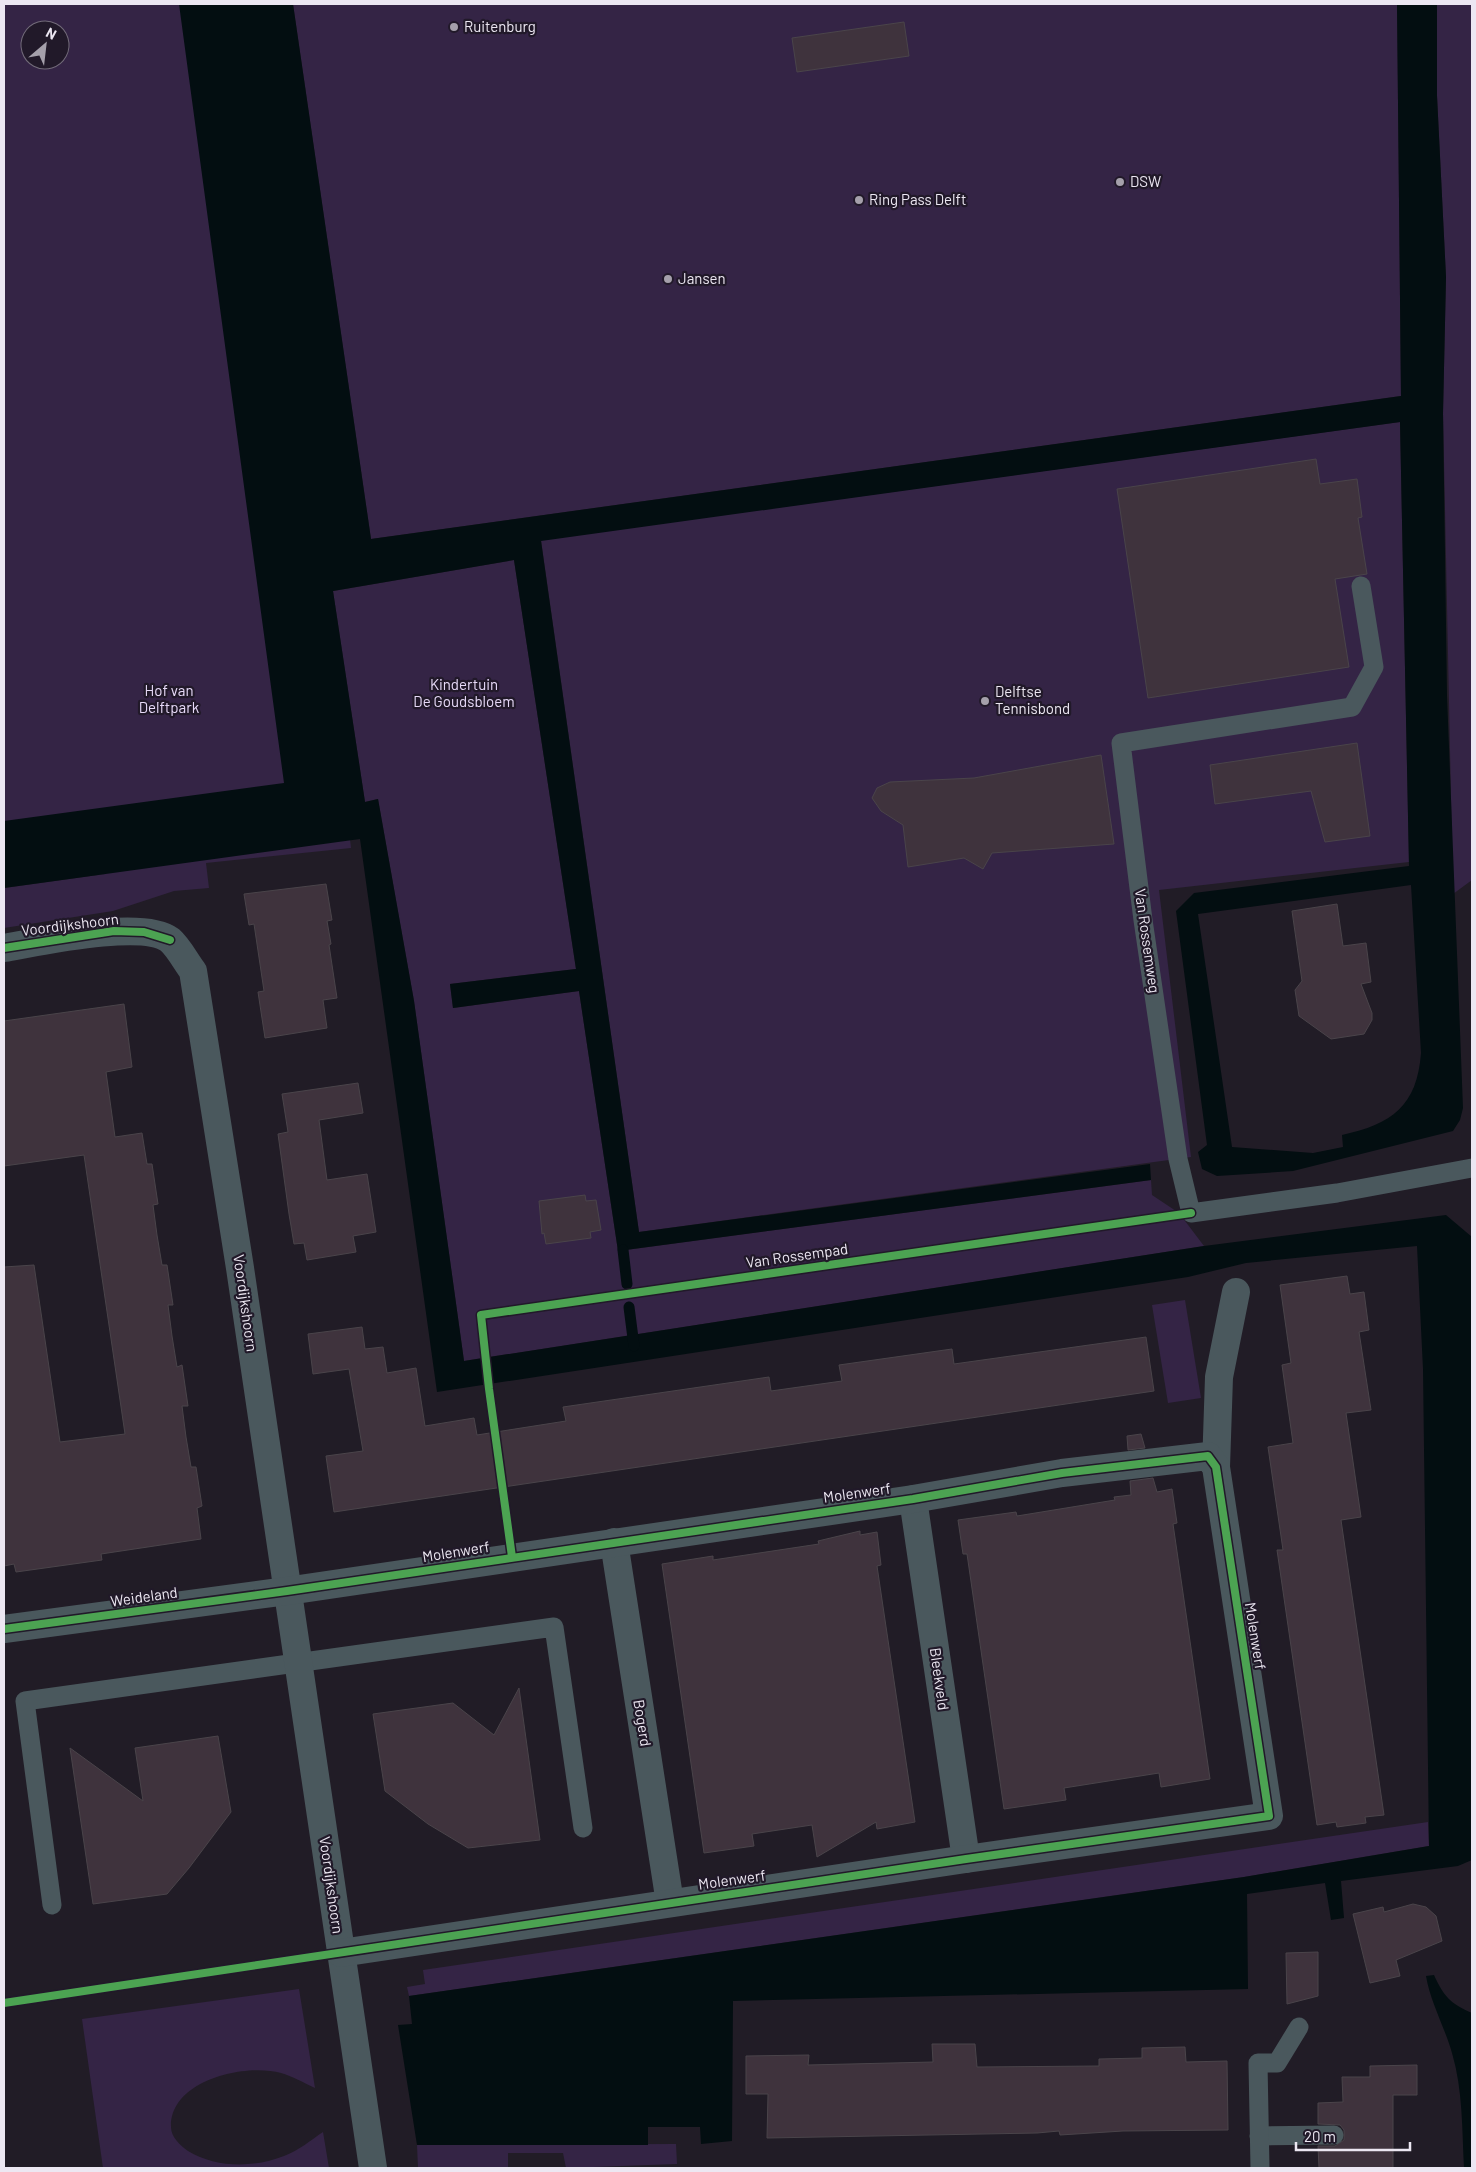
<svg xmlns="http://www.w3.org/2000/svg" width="1476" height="2172" viewBox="0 0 1476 2172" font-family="Barlow,sans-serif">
<rect width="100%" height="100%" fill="#211c26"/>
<g fill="#342445" fill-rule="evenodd">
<path d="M 4,4 L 242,4 L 305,445 L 351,848 L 206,863 L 209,888 L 174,891 L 113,911 L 4,928 L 4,888 L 105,874 L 4,884 ZM 30,30 L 60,30 L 60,60 L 30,60 Z"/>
<path d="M 293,4 L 1397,4 L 1401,396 L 371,539 Z"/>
<path d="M 1437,4 L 1472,4 L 1472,880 L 1453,894 L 1443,413 L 1446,277 L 1437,96 Z"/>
<path d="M 1400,422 L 1409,862 L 1159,890 L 1191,1157 L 639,1232 L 541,540 Z"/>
<path d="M 514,560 L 576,969 L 450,984 L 453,1008 L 579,991 L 618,1251 L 1151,1180 L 1152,1195 L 1179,1213 L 1204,1246 L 464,1361 L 414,1001 L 378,799 L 365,802 L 333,591 Z"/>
<path d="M 1185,1300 L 1201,1398 L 1168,1403 L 1152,1305 Z"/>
<path d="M 1428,1822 L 1429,1846 L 1244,1877 L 409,1996 L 407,1987 L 425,1984 L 423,1970 Z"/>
<path d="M 299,1989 L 315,2088 C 304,2083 292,2076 281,2073 C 245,2063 170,2080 171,2127 C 171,2137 180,2145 188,2151 C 216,2168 254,2168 284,2156 C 298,2151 311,2140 323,2132 L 329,2168 L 103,2168 L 82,2019 Z"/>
<path d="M 676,2144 L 677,2164 L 566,2168 L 563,2153 L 508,2153 L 508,2168 L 418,2168 L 417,2145 Z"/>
</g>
<g fill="#030e11" fill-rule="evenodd">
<path d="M 179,4 L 293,4 L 371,539 L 1401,396 L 1397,4 L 1437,4 L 1437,96 L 1446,277 L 1443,413 L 1447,696 L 1463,1108 L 1460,1120 L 1453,1131 L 1293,1171 L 1217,1176 L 1202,1169 L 1198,1152 L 1207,1145 L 1176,911 L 1194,893 L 1409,866 L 1400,422 L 541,541 L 639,1232 L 1150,1164 L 1151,1180 L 618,1251 L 579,991 L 453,1008 L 450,984 L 576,969 L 514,560 L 333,591 L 365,802 L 378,799 L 414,1001 L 464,1361 L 1204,1246 L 1446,1215 L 1472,1237 L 1472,1860 L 1458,1866 L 1341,1881 L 1344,1918 L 1331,1920 L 1325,1883 L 1247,1894 L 1248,1989 L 733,2001 L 732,2141 L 701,2144 L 700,2127 L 648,2127 L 648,2145 L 417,2145 L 398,2025 L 412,2024 L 409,1996 L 1244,1877 L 1429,1846 L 1423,1369 L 1417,1246 L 1246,1263 L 1188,1277 L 437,1392 L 360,839 L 4,888 L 4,821 L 284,783 ZM 1411,885 L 1421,1053 C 1417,1106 1392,1124 1342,1135 L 1343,1147 L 1313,1153 L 1232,1147 L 1198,914 Z"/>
<path d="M 1434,1975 C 1444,1997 1450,2003 1472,2013 L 1472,2168 L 1464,2168 C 1462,2130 1463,2090 1452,2053 C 1445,2028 1430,2001 1426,1976 Z"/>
</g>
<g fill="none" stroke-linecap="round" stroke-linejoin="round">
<g stroke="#030e11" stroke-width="11">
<path d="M 623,1250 L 627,1284"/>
<path d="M 629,1307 L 634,1346"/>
</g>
</g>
<g fill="#3f333d" stroke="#4a444a">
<path d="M 904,22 L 909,56 L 797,72 L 792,38 Z"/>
<path d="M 1316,459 L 1320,484 L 1357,479 L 1362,517 L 1358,518 L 1367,574 L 1335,579 L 1349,667 L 1148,698 L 1117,489 Z"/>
<path d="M 1357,743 L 1370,836 L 1325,842 L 1311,791 L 1215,804 L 1210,765 Z"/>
<path d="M 1101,755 L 1114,844 L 992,853 L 983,869 L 964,858 L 908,867 L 903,825 L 881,811 L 872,798 L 877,788 L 890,782 L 974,778 Z"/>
<path d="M 326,884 L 332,920 L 327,921 L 331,944 L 329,945 L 337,998 L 323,1000 L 327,1028 L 265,1038 L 258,992 L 264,991 L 254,924 L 249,925 L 244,894 Z"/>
<path d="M 1337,904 L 1343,946 L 1366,943 L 1371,982 L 1361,984 L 1372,1013 L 1372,1020 L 1364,1034 L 1331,1039 L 1299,1016 L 1295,990 L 1302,981 L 1292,911 Z"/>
<path d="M 124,1004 L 132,1067 L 106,1072 L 115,1137 L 142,1133 L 147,1164 L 152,1164 L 158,1204 L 153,1205 L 157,1235 L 162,1265 L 167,1265 L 173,1305 L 168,1305 L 172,1336 L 177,1367 L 182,1365 L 188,1406 L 182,1406 L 186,1437 L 191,1467 L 196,1467 L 202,1506 L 197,1508 L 201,1539 L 101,1554 L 102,1560 L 16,1572 L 14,1564 L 4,1566 L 4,1267 L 34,1265 L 60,1442 L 125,1434 L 84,1155 L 4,1166 L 4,1021 Z"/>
<path d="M 358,1083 L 363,1113 L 319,1120 L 327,1180 L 367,1174 L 376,1232 L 353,1236 L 356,1252 L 307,1260 L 304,1243 L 294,1244 L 289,1214 L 278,1134 L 288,1132 L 282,1094 Z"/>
<path d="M 585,1195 L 586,1201 L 596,1200 L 601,1230 L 590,1232 L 591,1238 L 546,1244 L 544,1233 L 542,1234 L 539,1201 Z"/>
<path d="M 1347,1276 L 1350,1294 L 1364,1292 L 1369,1330 L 1359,1332 L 1371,1410 L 1346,1413 L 1361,1517 L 1341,1520 L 1384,1815 L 1365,1817 L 1366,1823 L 1337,1827 L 1336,1822 L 1317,1825 L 1277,1550 L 1283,1550 L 1268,1447 L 1293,1443 L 1282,1365 L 1291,1363 L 1280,1285 Z"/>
<path d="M 362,1327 L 365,1349 L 383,1347 L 387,1373 L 416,1368 L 425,1426 L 474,1418 L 477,1435 L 566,1421 L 563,1407 L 769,1377 L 771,1391 L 842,1381 L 839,1365 L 952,1349 L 954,1364 L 1146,1337 L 1154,1391 L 334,1512 L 326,1456 L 363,1451 L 349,1369 L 313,1374 L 308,1334 Z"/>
<path d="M 1141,1434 L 1145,1448 L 1128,1450 L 1127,1436 Z"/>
<path d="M 1153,1478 L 1157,1492 L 1172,1489 L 1177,1523 L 1173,1524 L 1210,1779 L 1161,1787 L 1159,1773 L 1064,1788 L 1066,1800 L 1004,1809 L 967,1554 L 963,1554 L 958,1520 L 1016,1512 L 1017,1516 L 1115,1500 L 1114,1497 L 1131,1495 L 1130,1481 Z"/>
<path d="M 860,1531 L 860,1535 L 877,1532 L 881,1565 L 877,1566 L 915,1822 L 877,1829 L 876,1822 L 817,1857 L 812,1825 L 752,1834 L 754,1846 L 704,1853 L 662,1564 L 713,1556 L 713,1560 L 819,1544 L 818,1541 Z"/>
<path d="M 519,1688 L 540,1840 L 468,1848 L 428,1824 L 385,1791 L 373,1714 L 453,1703 L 494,1735 Z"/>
<path d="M 218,1736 L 231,1812 L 189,1868 L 167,1894 L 93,1904 L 70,1748 L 143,1801 L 135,1748 Z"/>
<path d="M 1413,1904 L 1426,1907 L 1436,1916 L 1442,1941 L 1396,1960 L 1400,1976 L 1370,1983 L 1353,1914 L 1383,1907 L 1384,1912 Z"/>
<path d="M 1318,1952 L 1318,1996 L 1287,2004 L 1286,1953 Z"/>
<path d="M 932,2044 L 975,2044 L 977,2067 L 1099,2066 L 1099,2059 L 1142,2058 L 1142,2048 L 1185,2047 L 1186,2062 L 1227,2061 L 1228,2130 L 1123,2131 L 1060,2135 L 1059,2131 L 1037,2133 L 767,2138 L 768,2094 L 746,2094 L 746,2056 L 809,2055 L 808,2065 L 933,2062 Z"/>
<path d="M 1417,2065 L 1417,2095 L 1393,2095 L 1393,2168 L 1319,2168 L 1318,2146 L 1335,2146 L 1344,2140 L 1344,2130 L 1340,2125 L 1318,2124 L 1318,2103 L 1343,2102 L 1342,2077 L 1370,2077 L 1370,2066 Z"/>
</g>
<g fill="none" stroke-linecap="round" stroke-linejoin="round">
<g stroke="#4a585d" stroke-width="19">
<path d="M 1361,586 L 1374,667 L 1352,707 L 1121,743 L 1143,920 L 1178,1159 L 1191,1213 L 1337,1193 L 1472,1168"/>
<path d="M 52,1905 L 25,1701 L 554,1627 L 583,1828"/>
<path d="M 1259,2136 L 1334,2135"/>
<path d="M 1260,2168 L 1258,2063 L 1277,2063 L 1299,2027"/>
</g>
<g stroke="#4a585d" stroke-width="28">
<path d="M 4,948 C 39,942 143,919 170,940 C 179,948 186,962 193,971 L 240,1268 L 373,2168"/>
<path d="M 1216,1467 L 1219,1377 L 1236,1292"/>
<path d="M 913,1499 L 966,1859"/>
<path d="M 614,1542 L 670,1903"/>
<path d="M 4,1629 L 287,1591 L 913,1499 L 1062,1473 L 1208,1456 L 1216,1467 L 1269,1816 L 966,1859 L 341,1953"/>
</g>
<defs>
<g id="cycleway">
<path d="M 4,948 L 114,931 L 144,932 L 170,940"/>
<path d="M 512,1557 L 489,1389 L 481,1315 L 1191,1213"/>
<path d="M 4,1629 L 287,1591 L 913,1499 L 1062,1473 L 1208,1456 L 1216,1467 L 1269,1816 L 966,1859 L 4,2003"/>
</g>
</defs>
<use href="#cycleway" stroke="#211929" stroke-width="11"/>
<use href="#cycleway" stroke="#4ca352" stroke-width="8"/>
</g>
<g fill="#a5a0ab" stroke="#211929" stroke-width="2">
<circle cx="454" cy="27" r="5"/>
<circle cx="1120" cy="182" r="5"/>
<circle cx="859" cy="200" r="5"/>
<circle cx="668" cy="279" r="5"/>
<circle cx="985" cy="701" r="5"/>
</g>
<g text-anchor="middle" stroke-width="4.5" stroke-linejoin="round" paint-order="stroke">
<g font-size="15" fill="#ece7f2" stroke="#211929" text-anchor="start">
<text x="464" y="32">Ruitenburg</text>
<text x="1130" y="187">DSW</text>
<text x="869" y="205">Ring Pass Delft</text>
<text x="678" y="284">Jansen</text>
<text x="995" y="697">Delftse<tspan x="995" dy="17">Tennisbond</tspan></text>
</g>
<g font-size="15" fill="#e7daf8" stroke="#211929">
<text x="464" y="690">Kindertuin<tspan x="464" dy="17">De Goudsbloem</tspan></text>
<text x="169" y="696">Hof van<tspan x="169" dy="17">Delftpark</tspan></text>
</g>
<g font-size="15" fill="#ece7f2" stroke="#211929">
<text transform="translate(70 925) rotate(-7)" y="5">Voordijkshoorn</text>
<text transform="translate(1147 941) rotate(82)" y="5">Van Rossemweg</text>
<text transform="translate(797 1256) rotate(-8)" y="5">Van Rossempad</text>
<text transform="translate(245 1303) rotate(82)" y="5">Voordijkshoorn</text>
<text transform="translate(857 1493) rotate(-8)" y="5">Molenwerf</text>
<text transform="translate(456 1552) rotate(-9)" y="5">Molenwerf</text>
<text transform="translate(144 1597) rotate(-8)" y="5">Weideland</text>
<text transform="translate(1255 1636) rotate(81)" y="5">Molenwerf</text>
<text transform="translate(939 1679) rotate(82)" y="5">Bleekveld</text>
<text transform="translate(642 1723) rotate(81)" y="5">Bogerd</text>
<text transform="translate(732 1880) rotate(-8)" y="5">Molenwerf</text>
<text transform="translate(331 1885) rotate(82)" y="5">Voordijkshoorn</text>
</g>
</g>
<rect width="1476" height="2172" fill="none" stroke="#ece7f2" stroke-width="10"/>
<g transform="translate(45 45) rotate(28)"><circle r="24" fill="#211929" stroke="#726b79"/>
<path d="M0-4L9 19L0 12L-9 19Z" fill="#a5a0ab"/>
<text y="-8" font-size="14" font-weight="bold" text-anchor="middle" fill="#ece7f2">N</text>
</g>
<path d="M1296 2142v8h114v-8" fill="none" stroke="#ece7f2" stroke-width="2.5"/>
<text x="1304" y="2142" font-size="15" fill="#ece7f2" stroke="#211929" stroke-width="4" paint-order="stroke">20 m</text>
</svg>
